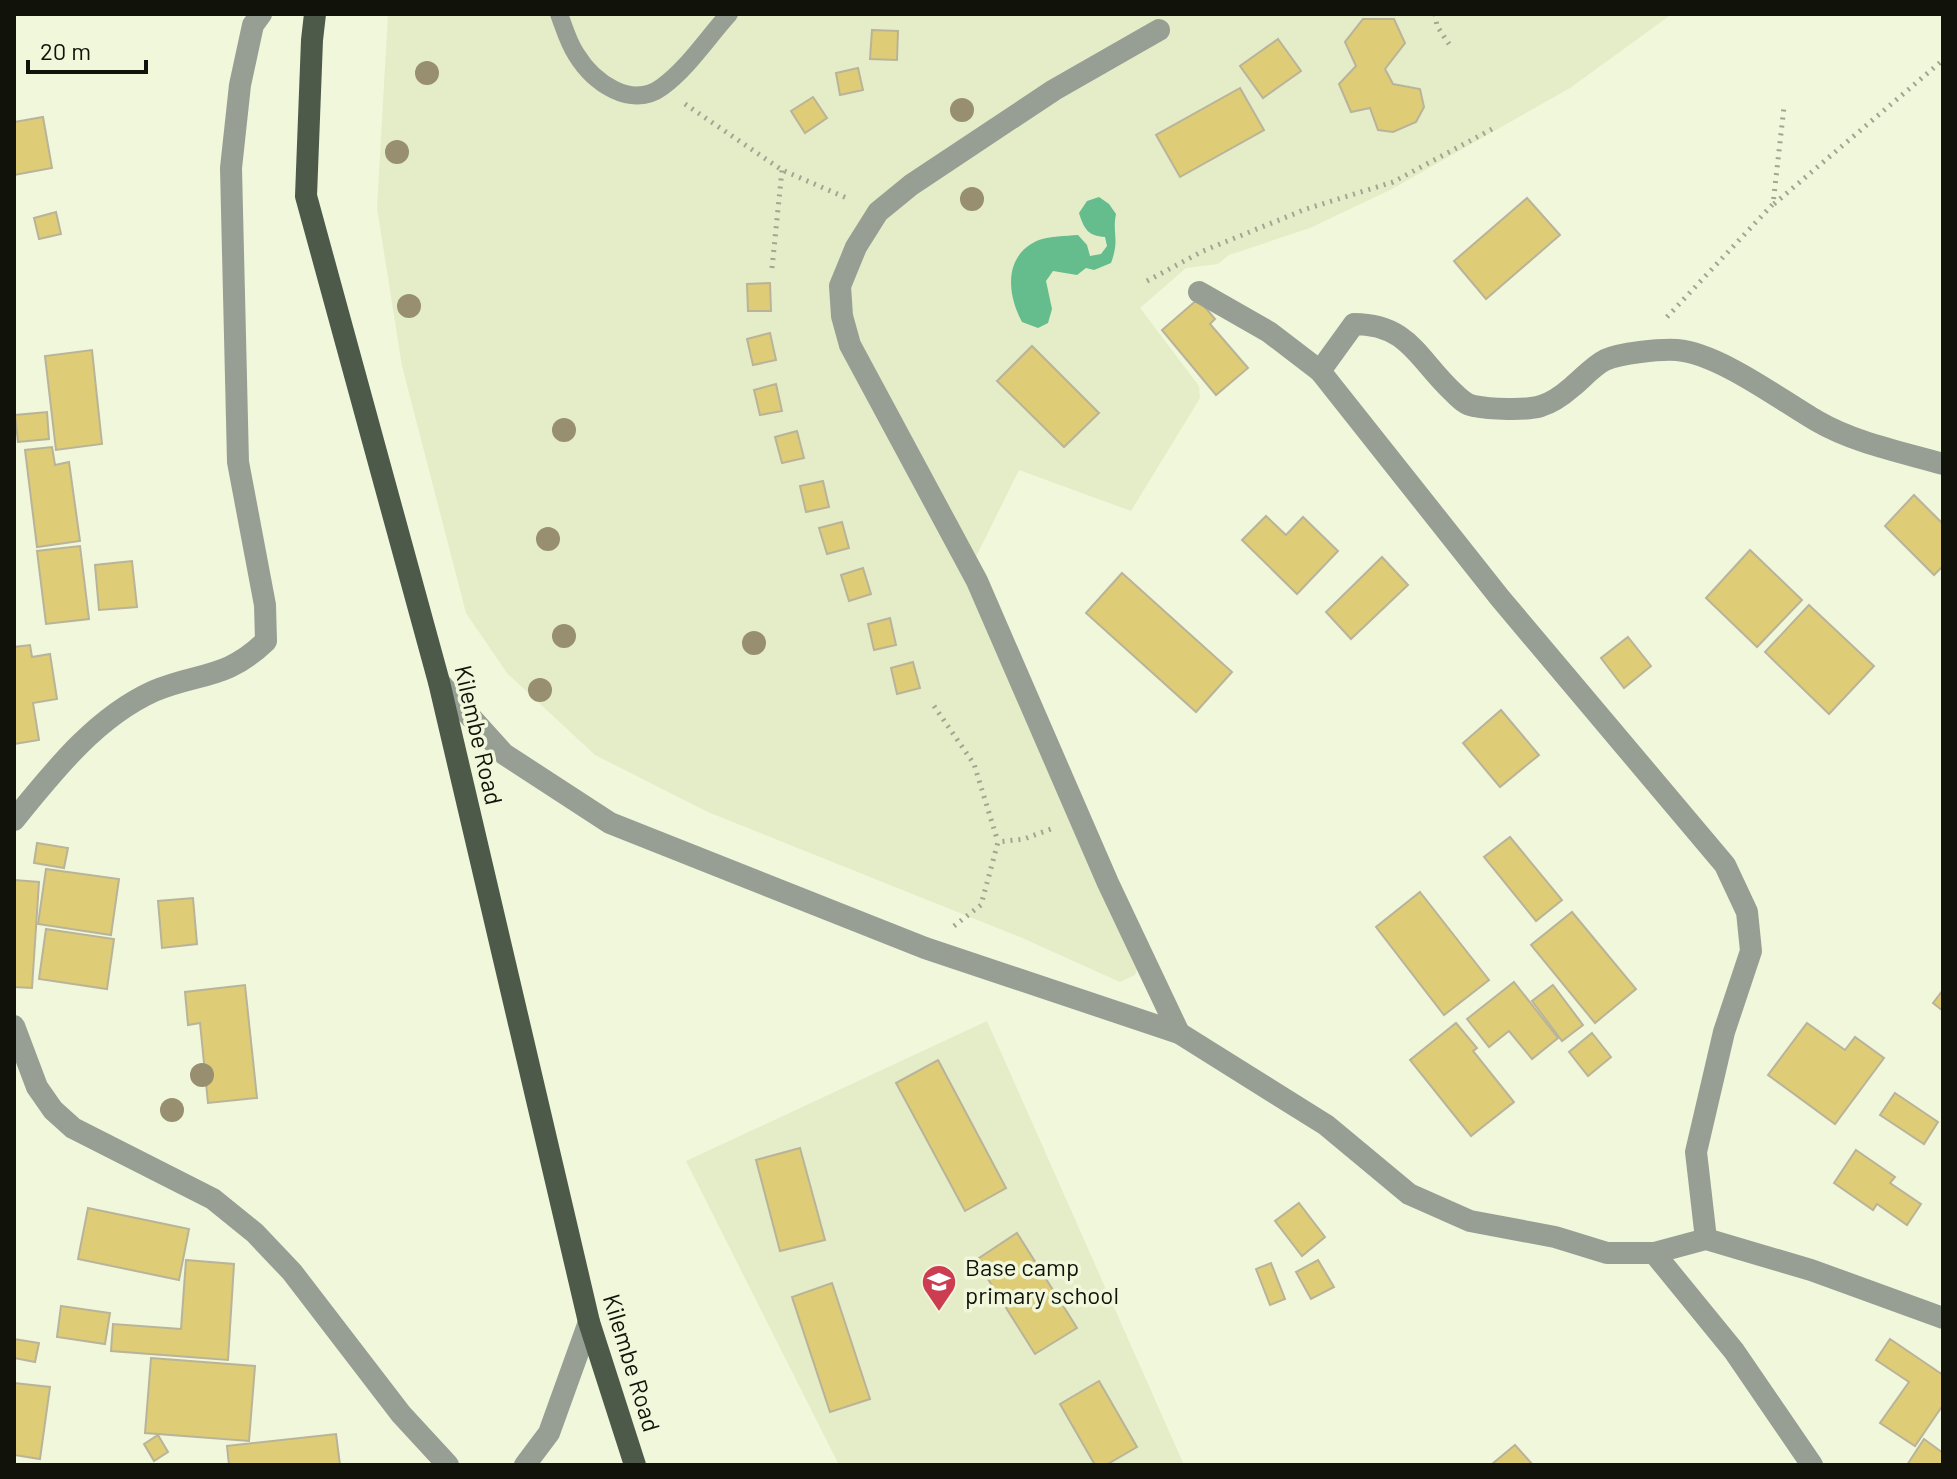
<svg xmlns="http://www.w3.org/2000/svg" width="1957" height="1479" viewBox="0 0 1957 1479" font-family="Barlow,sans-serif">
<rect width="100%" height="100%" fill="#f1f7db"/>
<g fill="#e4ecc8">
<path d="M 388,14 L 1672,14 L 1570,88 L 1392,189 L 1310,228 L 1229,255 L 1218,264 L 1186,268 L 1140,308 L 1199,386 L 1200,398 L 1131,511 L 1019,470 L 967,575 L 1142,956 L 1135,975 L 1120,982 L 1020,937 L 708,812 L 595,755 L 507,673 L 466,613 L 402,366 L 377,208 Z"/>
<path d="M 987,1021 L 1184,1465 L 839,1465 L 686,1161 Z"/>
</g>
<path fill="#65bc8d" d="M 1099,197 L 1109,204 L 1116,214 C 1112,234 1120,239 1111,263 L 1094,270 L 1086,268 L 1077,275 L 1053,271 L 1046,281 L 1052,309 L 1048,323 L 1038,328 L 1022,322 C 1007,294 1003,255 1039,240 C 1050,236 1066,236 1078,235 L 1087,245 L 1090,256 L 1101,254 L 1107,246 L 1105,237 C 1088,236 1084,229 1079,213 L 1087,201 Z"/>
<g fill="#decc76" stroke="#b9b499" stroke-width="2">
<path d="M 1363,19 L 1394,19 L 1405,43 L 1385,69 L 1393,84 L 1420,89 L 1424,107 L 1416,122 L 1393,132 L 1378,130 L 1370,108 L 1351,112 L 1339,84 L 1356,66 L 1345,42 Z"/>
<path d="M 872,30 L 898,31 L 897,60 L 870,59 Z"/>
<path d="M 1278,39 L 1301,71 L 1263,98 L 1240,66 Z"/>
<path d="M 858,68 L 863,90 L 840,95 L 836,73 Z"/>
<path d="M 1240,88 L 1264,130 L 1180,177 L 1156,135 Z"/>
<path d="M 813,97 L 827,118 L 805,133 L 791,111 Z"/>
<path d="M 43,117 L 52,168 L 14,175 L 14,122 Z"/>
<path d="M 1527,198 L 1560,235 L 1486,299 L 1454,261 Z"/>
<path d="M 56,212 L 61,234 L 39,239 L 34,218 Z"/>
<path d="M 770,283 L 771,311 L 748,311 L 747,284 Z"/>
<path d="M 1198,299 L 1215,319 L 1210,324 L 1248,368 L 1216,395 L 1162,330 Z"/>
<path d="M 770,333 L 776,360 L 753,365 L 747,339 Z"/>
<path d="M 1032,346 L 1099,413 L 1064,447 L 997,381 Z"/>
<path d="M 92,350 L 102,444 L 56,450 L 45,356 Z"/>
<path d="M 776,384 L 782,411 L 760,415 L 754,390 Z"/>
<path d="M 47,412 L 49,439 L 18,442 L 15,415 Z"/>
<path d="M 797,431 L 804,458 L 782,463 L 775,437 Z"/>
<path d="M 52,447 L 55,465 L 69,462 L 80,541 L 37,547 L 25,450 Z"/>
<path d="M 823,481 L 829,507 L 806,512 L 800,486 Z"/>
<path d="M 1914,495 L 1943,524 L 1943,566 L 1934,575 L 1885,526 Z"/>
<path d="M 1266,516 L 1286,535 L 1303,517 L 1338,551 L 1297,594 L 1242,540 Z"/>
<path d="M 842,522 L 849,548 L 827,554 L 819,528 Z"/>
<path d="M 80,546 L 89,619 L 46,624 L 37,551 Z"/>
<path d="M 1750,550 L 1802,600 L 1757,647 L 1706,598 Z"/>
<path d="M 1382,557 L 1408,585 L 1351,639 L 1326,612 Z"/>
<path d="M 132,561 L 137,607 L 99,610 L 95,565 Z"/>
<path d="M 863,568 L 871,594 L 849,601 L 841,575 Z"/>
<path d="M 1122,573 L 1232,672 L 1196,712 L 1086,613 Z"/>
<path d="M 1809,605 L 1874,666 L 1829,714 L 1765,652 Z"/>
<path d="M 890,618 L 896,645 L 874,650 L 868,624 Z"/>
<path d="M 1628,637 L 1651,666 L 1624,688 L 1601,658 Z"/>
<path d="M 30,645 L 32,657 L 50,654 L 57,699 L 33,703 L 39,740 L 14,744 L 14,647 Z"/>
<path d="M 913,662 L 920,688 L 897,694 L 891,668 Z"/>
<path d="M 1501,710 L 1539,755 L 1500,787 L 1463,743 Z"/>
<path d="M 1510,837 L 1562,900 L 1536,921 L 1484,857 Z"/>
<path d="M 37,843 L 68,848 L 64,868 L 34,863 Z"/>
<path d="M 46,869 L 119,879 L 111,935 L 38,924 Z"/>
<path d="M 14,880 L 39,882 L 32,988 L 14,987 Z"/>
<path d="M 1420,892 L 1489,980 L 1444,1015 L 1376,927 Z"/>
<path d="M 193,898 L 197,944 L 162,948 L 158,901 Z"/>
<path d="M 1572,912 L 1636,989 L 1595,1023 L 1531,945 Z"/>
<path d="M 46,929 L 114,939 L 107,989 L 39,979 Z"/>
<path d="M 1514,982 L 1558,1038 L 1532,1059 L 1509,1031 L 1489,1047 L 1467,1019 Z"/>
<path d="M 245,985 L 257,1098 L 208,1103 L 200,1023 L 188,1025 L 185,992 Z"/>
<path d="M 1553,985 L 1583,1025 L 1562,1041 L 1532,1001 Z"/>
<path d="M 1943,990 L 1943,1011 L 1933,1003 Z"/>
<path d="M 1456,1023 L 1477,1048 L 1473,1051 L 1514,1102 L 1471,1136 L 1410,1060 Z"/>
<path d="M 1807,1023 L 1845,1050 L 1855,1037 L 1884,1058 L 1835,1124 L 1768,1075 Z"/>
<path d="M 1592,1033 L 1611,1057 L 1588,1076 L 1569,1052 Z"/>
<path d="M 938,1060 L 1006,1188 L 965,1211 L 896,1083 Z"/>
<path d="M 1895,1093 L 1938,1122 L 1924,1144 L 1880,1115 Z"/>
<path d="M 800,1148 L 825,1240 L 780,1251 L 756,1160 Z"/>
<path d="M 1856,1150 L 1895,1177 L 1890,1183 L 1921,1204 L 1907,1225 L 1877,1204 L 1873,1210 L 1834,1183 Z"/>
<path d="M 1299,1203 L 1325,1237 L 1302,1256 L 1275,1221 Z"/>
<path d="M 88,1208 L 189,1229 L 179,1280 L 78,1259 Z"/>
<path d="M 1017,1233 L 1077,1328 L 1035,1354 L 976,1260 Z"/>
<path d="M 186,1260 L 234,1264 L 228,1360 L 111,1351 L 113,1324 L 181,1329 Z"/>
<path d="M 1318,1260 L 1334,1287 L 1311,1299 L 1296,1272 Z"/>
<path d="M 1271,1263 L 1285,1299 L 1270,1305 L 1256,1269 Z"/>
<path d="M 832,1283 L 870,1399 L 830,1412 L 792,1297 Z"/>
<path d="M 61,1306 L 110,1313 L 105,1344 L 57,1337 Z"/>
<path d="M 14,1339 L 39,1343 L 35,1362 L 14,1358 Z"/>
<path d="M 1890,1339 L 1943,1375 L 1943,1405 L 1915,1446 L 1880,1423 L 1909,1382 L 1876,1360 Z"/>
<path d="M 151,1358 L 255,1366 L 249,1441 L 145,1433 Z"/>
<path d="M 1099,1381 L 1137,1447 L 1106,1465 L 1095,1465 L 1060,1404 Z"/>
<path d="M 14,1383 L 50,1387 L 40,1459 L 14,1455 Z"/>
<path d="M 336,1434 L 340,1465 L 229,1465 L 227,1446 Z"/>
<path d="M 158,1435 L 168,1452 L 154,1461 L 144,1444 Z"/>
<path d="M 1924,1439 L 1943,1453 L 1943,1465 L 1907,1465 Z"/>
<path d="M 1515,1445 L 1533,1465 L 1493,1465 L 1492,1464 Z"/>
</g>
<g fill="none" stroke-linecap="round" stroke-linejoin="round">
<g stroke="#a1a691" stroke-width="5" stroke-dasharray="2 6" stroke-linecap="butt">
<path d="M 1435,14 L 1437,26 L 1449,44"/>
<path d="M 685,104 L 782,170 L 849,199"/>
<path d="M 1774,204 L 1943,60"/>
<path d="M 772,268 L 782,170"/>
<path d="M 1147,281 L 1203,251 L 1306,209 L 1393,182 L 1494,128"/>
<path d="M 1667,317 L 1773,204 L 1784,107"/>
<path d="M 934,706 L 974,764 L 998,842"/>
<path d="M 954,926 L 981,905 L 998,842 L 1024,839 L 1051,829"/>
</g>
<path stroke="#979f95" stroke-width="18" d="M 559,14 C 564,27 568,42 576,54 C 593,82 631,110 662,87 C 688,68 708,37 729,14"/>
<g stroke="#979f95" stroke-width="22">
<path d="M 1159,30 L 1054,90 L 911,185 L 878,212 L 856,247 L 840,286 L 842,316 L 850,345 L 977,581 L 1108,883 L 1179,1033"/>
<path d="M 1199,292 L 1269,332 L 1320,371 L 1500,598 L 1725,865 L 1747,912 L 1751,951 L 1724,1032 L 1696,1152 L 1706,1239"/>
<path d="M 1320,371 L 1354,324 C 1409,324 1418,360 1454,393 C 1460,399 1466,405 1474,406 C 1489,409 1526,411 1541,406 C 1551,403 1564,394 1572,387 C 1582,379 1593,366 1605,360 C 1620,353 1660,349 1677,350 C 1720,354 1779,399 1817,421 C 1855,443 1901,452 1943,464"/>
<path d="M 439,682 L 504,754 L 610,823 L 925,948 L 1179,1033 L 1326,1125 L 1409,1194 L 1470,1221 L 1555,1237 L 1607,1253 L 1654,1253 L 1706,1239 L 1811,1270 L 1943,1318"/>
<path d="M 14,820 C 53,772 96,717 154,691 C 199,672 226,680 266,641 L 265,605 L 238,462 L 231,168 L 240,85 L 253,25 L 261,14"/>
<path d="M 14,1026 L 37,1087 L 53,1110 L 73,1128 L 213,1199 L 255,1233 L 292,1272 L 401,1414 L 448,1465"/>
<path d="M 1654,1253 L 1734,1351 L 1812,1465"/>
<path d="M 525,1465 L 549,1433 L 589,1322"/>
</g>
<path stroke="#4d5a49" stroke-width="22" d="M 315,14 L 312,40 L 306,196 L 439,682 L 589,1322 L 635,1465"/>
</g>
<g fill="#978f70">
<circle cx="427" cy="73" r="12"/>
<circle cx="962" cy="110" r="12"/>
<circle cx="397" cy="152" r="12"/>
<circle cx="972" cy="199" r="12"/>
<circle cx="409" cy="306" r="12"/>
<circle cx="564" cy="430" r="12"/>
<circle cx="548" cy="539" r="12"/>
<circle cx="564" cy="636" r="12"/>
<circle cx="754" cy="643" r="12"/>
<circle cx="540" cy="690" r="12"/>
<circle cx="202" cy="1075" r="12"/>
<circle cx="172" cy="1110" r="12"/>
</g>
<defs>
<symbol id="school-pin" viewBox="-11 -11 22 30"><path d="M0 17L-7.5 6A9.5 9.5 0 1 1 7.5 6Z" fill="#cd3d52" stroke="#f1f7db"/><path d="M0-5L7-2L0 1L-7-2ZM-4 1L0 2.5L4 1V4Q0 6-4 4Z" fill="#fff"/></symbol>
</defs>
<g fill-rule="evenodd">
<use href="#school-pin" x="919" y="1262" width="40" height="54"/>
</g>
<g text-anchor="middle" stroke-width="7" stroke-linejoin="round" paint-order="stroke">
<g font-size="24" fill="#11130a" stroke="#f1f7db">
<text transform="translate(478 735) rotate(77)" y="8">Kilembe Road</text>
<text transform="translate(631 1363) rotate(73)" y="8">Kilembe Road</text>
</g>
<g font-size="24" fill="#11130a" stroke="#f1f7db" text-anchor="start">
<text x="965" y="1276">Base camp<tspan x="965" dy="28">primary school</tspan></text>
</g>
</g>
<rect width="1957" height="1479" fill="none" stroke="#11130a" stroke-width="32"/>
<path d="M28 60v12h118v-12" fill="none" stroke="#11130a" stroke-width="4"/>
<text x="40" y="60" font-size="24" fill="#11130a" stroke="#f1f7db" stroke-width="6" paint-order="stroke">20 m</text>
</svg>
